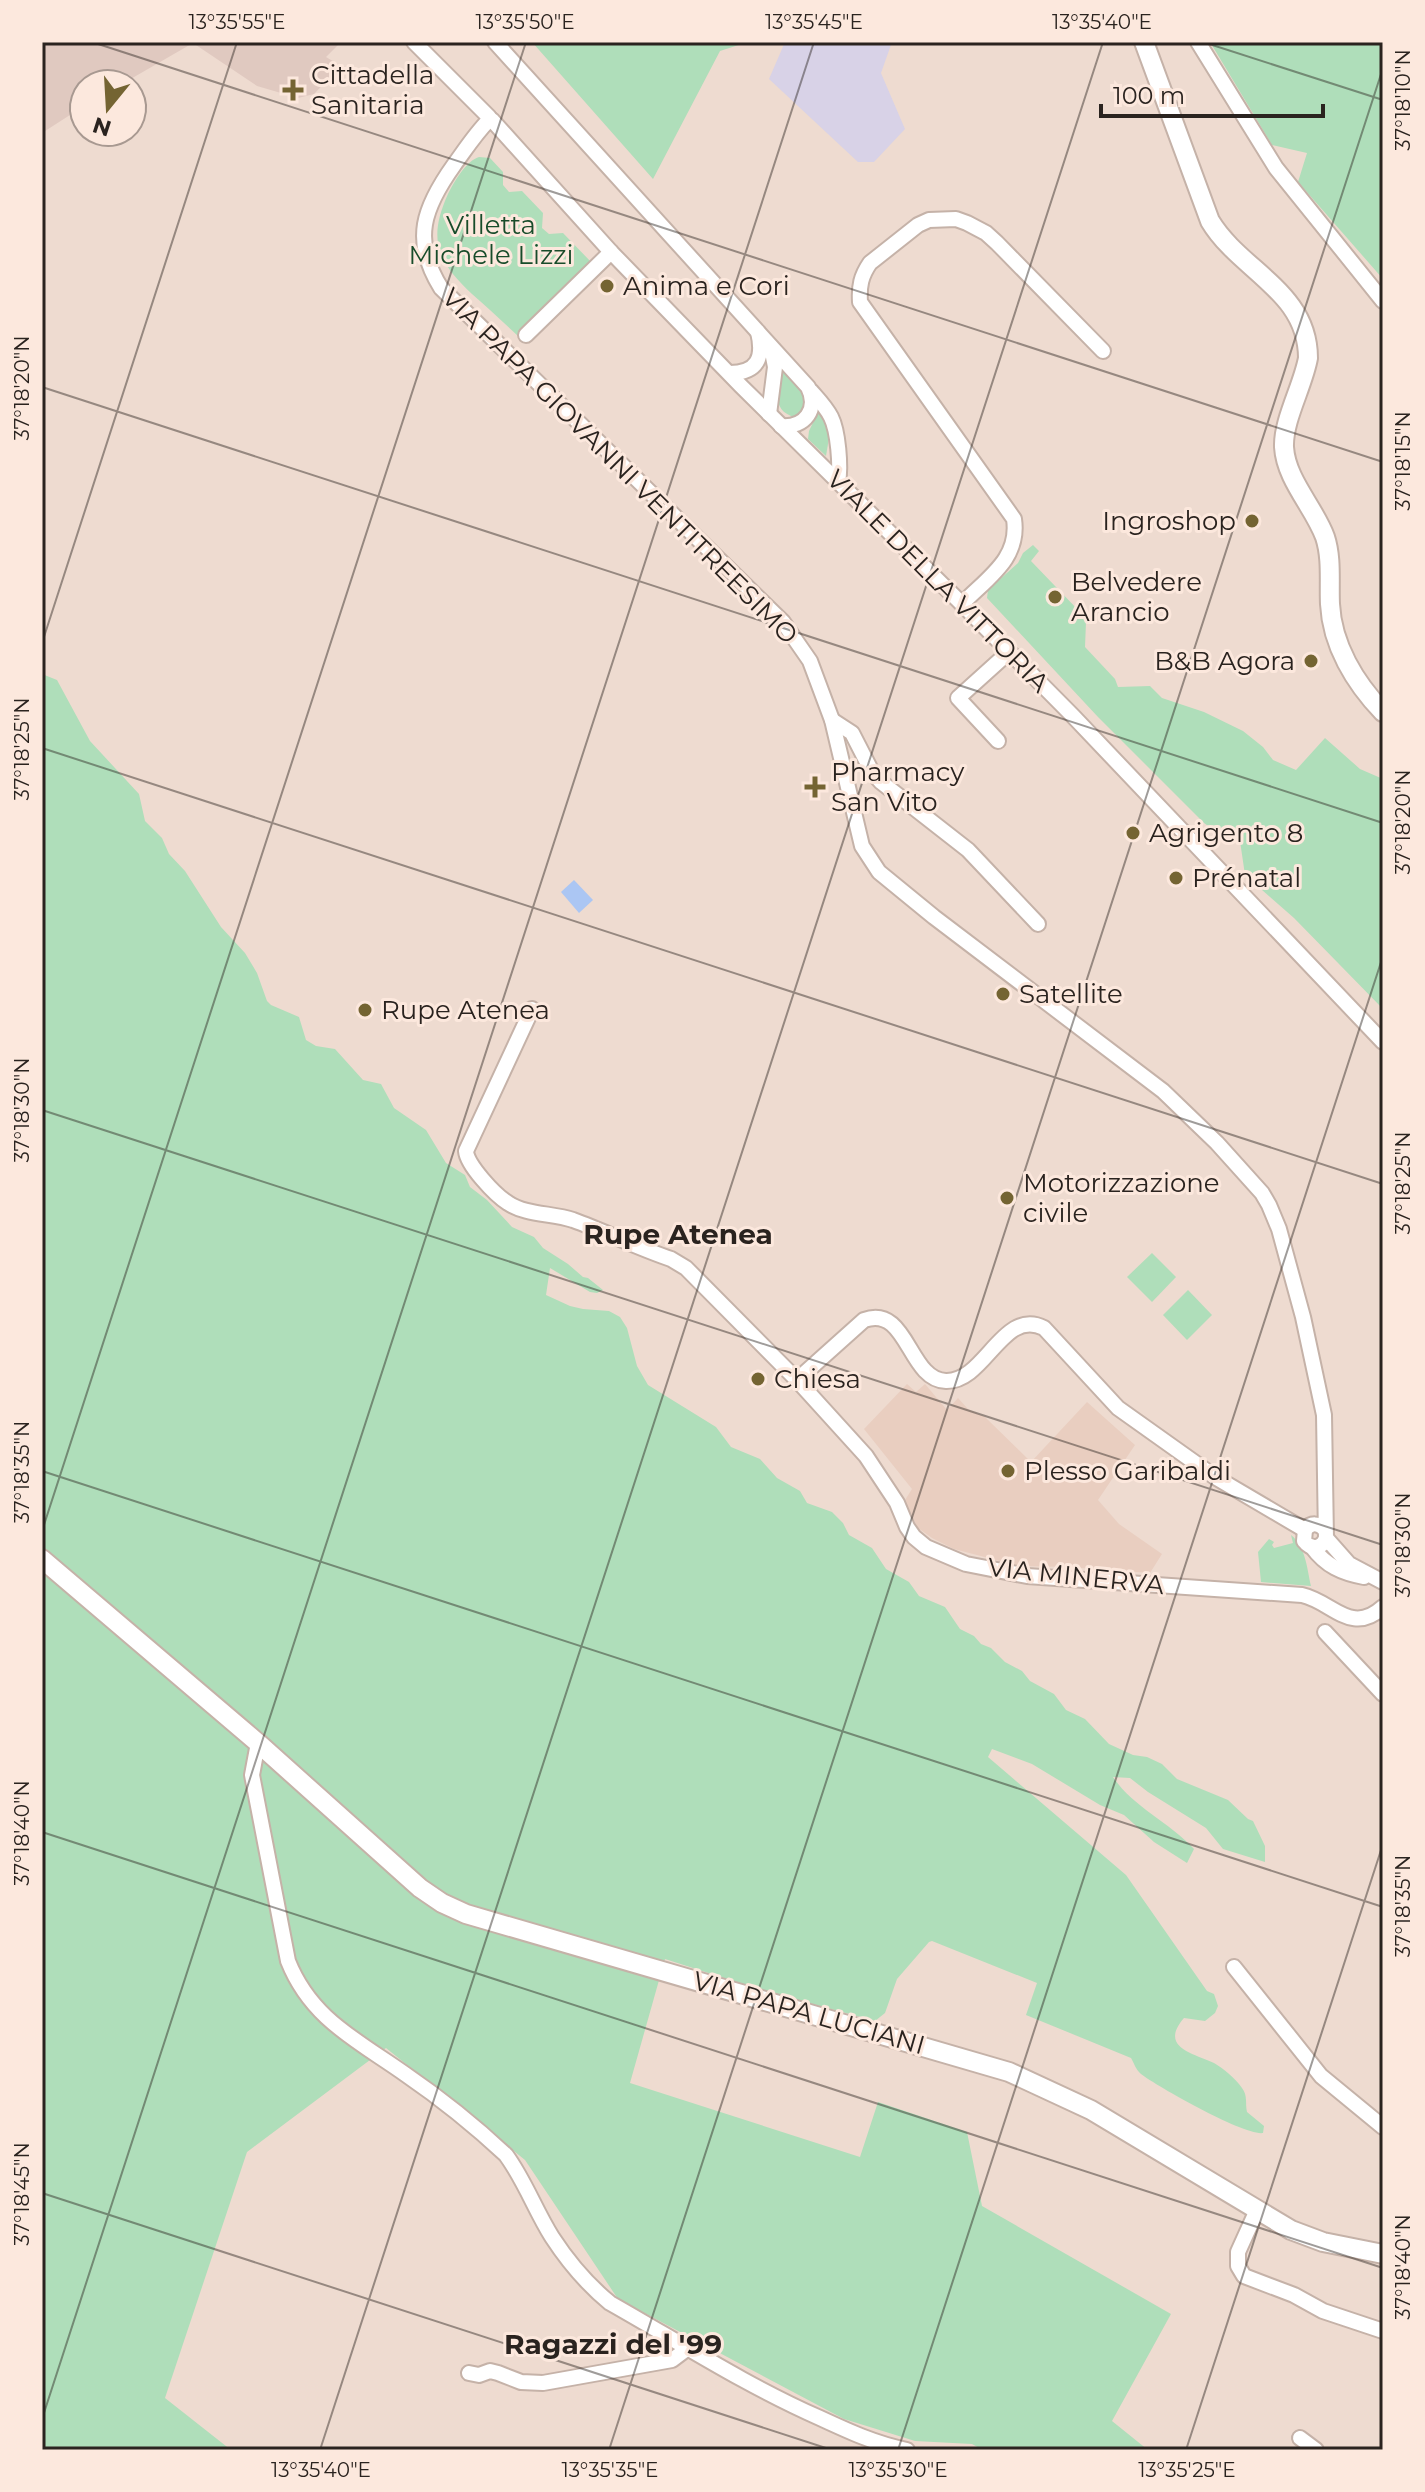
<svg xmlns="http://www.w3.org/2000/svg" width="1425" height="2492" viewBox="0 0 1425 2492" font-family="Montserrat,sans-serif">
<rect width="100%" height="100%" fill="#eedbd0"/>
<path fill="#d8d2e7" d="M 785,42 L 892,42 L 881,73 L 905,129 L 874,162 L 858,162 L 769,79 Z"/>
<path fill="#e9cec0" d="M 907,1384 L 916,1392 L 925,1384 L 947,1410 L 958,1398 L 968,1409 L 985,1417 L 1031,1462 L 1087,1402 L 1135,1445 L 1098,1500 L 1119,1524 L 1162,1554 L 1150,1573 L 1067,1567 L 1019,1566 L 954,1549 L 932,1538 L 918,1528 L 908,1510 L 905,1500 L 912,1489 L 864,1429 Z"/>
<path fill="#e0c9c0" d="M 42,42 L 341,42 L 326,57 L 341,66 L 314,94 L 298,98 L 257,86 L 193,43 L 122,84 L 84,84 L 84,106 L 42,133 Z"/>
<g fill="#afdeba">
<path d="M 532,42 L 748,42 L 720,51 L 653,179 Z"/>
<path d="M 1210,42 L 1383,42 L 1383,279 L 1298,182 L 1307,153 L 1272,145 Z"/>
<path d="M 479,157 L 490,158 L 503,172 L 503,185 L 509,192 L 522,191 L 543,213 L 542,228 L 549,234 L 563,233 L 592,263 L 519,337 C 503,322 488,308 472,294 C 438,262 427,240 448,194 C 454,182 466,161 479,157 Z"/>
<path d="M 781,365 C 795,380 818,400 795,417 C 769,411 779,385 781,365 Z"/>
<path d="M 820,408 L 830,432 L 826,456 L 808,439 L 809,431 Z"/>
<path d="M 1033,545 L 1039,551 L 1031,561 L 1080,612 L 1086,622 L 1085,647 L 1115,679 L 1118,687 L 1150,686 L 1162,698 L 1204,712 L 1243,731 L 1263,747 L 1273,760 L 1296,770 L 1325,738 L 1360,769 L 1383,779 L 1383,1009 L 1294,918 L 1245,875 L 1240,841 L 1221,835 L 1204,823 L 1098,717 L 987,598 L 988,590 L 1018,563 L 1023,553 Z"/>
<path d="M 42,674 L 57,680 L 90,741 L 139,794 L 145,821 L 162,838 L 169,854 L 185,871 L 221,927 L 245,953 L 257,973 L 267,1001 L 271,1005 L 299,1017 L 306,1040 L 316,1046 L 335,1049 L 363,1080 L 381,1084 L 394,1108 L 426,1130 L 446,1163 L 465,1175 L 470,1187 L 487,1200 L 512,1227 L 534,1237 L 543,1248 L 568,1264 L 583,1277 L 588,1278 L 603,1290 L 597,1293 L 590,1292 L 550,1268 L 546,1295 L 570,1306 L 583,1309 L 609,1311 L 620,1317 L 627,1328 L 637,1366 L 648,1385 L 716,1427 L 731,1447 L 760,1459 L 777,1478 L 800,1491 L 807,1503 L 832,1512 L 843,1523 L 849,1535 L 872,1548 L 886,1569 L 909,1582 L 919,1596 L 945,1607 L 960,1629 L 974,1636 L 981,1644 L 991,1648 L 1005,1662 L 1022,1671 L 1030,1681 L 1054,1694 L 1066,1710 L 1085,1719 L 1109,1744 L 1133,1755 L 1147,1757 L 1162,1764 L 1177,1779 L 1228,1800 L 1248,1819 L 1253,1821 L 1265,1846 L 1265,1862 L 1223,1849 L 1206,1828 L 1148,1792 L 1130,1778 L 1113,1777 C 1133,1807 1169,1822 1194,1849 L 1187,1863 L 1154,1842 L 1124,1815 L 1100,1805 L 1032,1764 L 992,1749 L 988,1757 L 1126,1875 L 1207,1991 L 1214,1994 L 1218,2006 L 1215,2013 L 1205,2021 L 1184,2018 C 1158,2048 1195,2054 1214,2063 C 1223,2068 1236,2079 1242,2088 C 1248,2096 1245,2103 1247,2112 L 1264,2126 L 1263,2133 C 1245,2136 1158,2087 1141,2074 C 1136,2070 1134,2063 1131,2058 L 1026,2015 L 1037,1983 L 932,1941 L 929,1942 L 897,1979 L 885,2013 L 875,2021 L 755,1988 L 665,1959 L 630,2083 L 860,2157 L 878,2102 L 967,2132 L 982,2206 L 1171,2314 L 1112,2421 L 1148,2450 L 983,2450 L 972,2444 L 915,2441 L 844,2419 L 618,2299 L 525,2160 L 386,2048 L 247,2152 L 165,2398 L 231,2450 L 42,2450 Z"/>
<path d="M 1152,1253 L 1176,1277 L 1152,1302 L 1127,1277 Z"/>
<path d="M 1188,1290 L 1212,1315 L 1187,1340 L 1163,1315 Z"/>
<path d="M 1291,1535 C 1306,1547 1307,1569 1311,1586 L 1261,1582 L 1258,1552 L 1269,1539 L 1274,1542 L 1272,1545 L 1274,1548 L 1293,1543 Z"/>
</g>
<path fill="#abc6f3" d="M 574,880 L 593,900 L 579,913 L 561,892 Z"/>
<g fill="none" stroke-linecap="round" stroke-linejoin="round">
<defs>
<g id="street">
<path d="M 414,42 L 489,117"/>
<path d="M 495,42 L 808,387 C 819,409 805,428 781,426"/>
<path d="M 1198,42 L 1276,168 L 1383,301"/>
<path d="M 489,120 C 475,134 465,150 454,165 C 424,207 411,240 441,288 L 746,586 L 783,622 L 810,661 L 832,720 L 862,846 L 879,872 L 934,917 L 1163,1091 L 1217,1143 L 1262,1193 L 1269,1205 L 1279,1229 L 1303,1317 L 1324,1415 L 1326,1538 C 1322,1549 1311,1550 1304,1541 L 1305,1530 C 1311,1522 1319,1523 1325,1530"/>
<path d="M 492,120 L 611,252 L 741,386 L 962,604 L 1073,716 L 1383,1042"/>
<path d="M 526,335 L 611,252"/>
<path d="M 730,373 C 758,373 764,357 758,332"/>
<path d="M 811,391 C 818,399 826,407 831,417 C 838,431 841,466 838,482"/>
<path d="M 769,414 L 775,367 L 771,347"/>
<path d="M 962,604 C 987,578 1020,559 1014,519 L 860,302 C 859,286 861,276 870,263 L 918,225 L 929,220 L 956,219 L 967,223 L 986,233 L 997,243 L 1103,351"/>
<path d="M 832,720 L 852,733 L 872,772 L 881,782 L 968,850 L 1038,924"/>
<path d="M 998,741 L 958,698 L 1009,652"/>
<path d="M 532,1009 L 466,1151 C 467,1165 495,1195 508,1203 C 526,1215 552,1213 573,1220 C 606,1232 638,1248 671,1259 L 686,1268 L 797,1380 L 866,1456 L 897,1503 L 907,1527 L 914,1537 L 926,1547 L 966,1564 L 1027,1576 L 1302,1595 C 1333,1602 1351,1636 1383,1607"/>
<path d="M 797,1380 L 864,1320 C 908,1304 908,1380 946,1381 C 985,1382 1003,1307 1044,1328 L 1118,1408 L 1215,1477 L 1305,1530"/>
<path d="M 1326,1538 L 1349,1564 L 1383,1582"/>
<path d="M 1312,1547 C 1326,1566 1342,1573 1364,1577"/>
<path d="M 1325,1632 L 1383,1694"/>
<path d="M 258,1743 L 252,1775 L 288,1961 C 311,2019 357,2040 405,2074 C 440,2098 475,2126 506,2155 C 525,2181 535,2210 552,2237 C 567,2260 588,2285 610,2303 C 679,2342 747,2386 820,2418 C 848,2431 876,2444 907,2450"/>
<path d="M 1234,1967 L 1321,2076 L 1383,2127"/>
<path d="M 1257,2210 L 1238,2252 L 1238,2266 L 1244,2276 L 1294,2295 L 1323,2311 L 1383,2331"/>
<path d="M 469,2373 L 479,2375 L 490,2371 L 498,2373 L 521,2382 L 543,2383 L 672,2360 L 688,2348"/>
<path d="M 1300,2438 L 1316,2450"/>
</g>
<g id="secondary">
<path d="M 1144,42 L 1210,221 C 1240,271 1308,291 1308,358 C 1303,386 1283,420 1284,447 C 1286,480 1314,507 1325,537 C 1332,558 1329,582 1330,604 C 1332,645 1355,683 1383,712"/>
<path d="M 42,1559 L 258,1743 L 420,1888 L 442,1903 L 466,1914 L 1009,2072 L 1091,2110 L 1291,2230 L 1323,2242 L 1383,2254"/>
</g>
</defs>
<use href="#street" stroke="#c5b2a8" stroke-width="18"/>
<use href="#secondary" stroke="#c5b2a8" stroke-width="22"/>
<use href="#street" stroke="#fff" stroke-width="14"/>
<use href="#secondary" stroke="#fff" stroke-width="18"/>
</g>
<path fill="none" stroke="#2a231f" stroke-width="2" stroke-opacity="0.45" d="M 92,42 L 1383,462M 1203,42 L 1383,100M 42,387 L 1383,823M 42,643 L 237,42M 42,748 L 1383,1184M 42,1110 L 1383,1545M 42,1471 L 1383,1907M 42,1531 L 526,42M 42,1832 L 1383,2268M 42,2193 L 832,2450M 42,2419 L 814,42M 320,2450 L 1103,42M 609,2450 L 1383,68M 898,2450 L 1383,956M 1186,2450 L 1383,1844"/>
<g fill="#746432" stroke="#fce8dd" stroke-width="3">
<path d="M289 78h8v8h8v8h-8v8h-8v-8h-8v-8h8z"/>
<circle cx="607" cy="286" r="8"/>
<circle cx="1252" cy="521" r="8"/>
<circle cx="1055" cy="597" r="8"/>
<circle cx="1311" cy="661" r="8"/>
<path d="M811 775h8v8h8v8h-8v8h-8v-8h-8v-8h8z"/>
<circle cx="1133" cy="833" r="8"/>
<circle cx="1176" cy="878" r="8"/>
<circle cx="1003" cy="994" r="8"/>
<circle cx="365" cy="1010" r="8"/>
<circle cx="1007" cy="1198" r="8"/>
<circle cx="758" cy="1379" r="8"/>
<circle cx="1008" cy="1471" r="8"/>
</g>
<g text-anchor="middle" stroke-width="6" stroke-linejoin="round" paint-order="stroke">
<g font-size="26" fill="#2a231f" stroke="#fce8dd" text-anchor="start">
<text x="311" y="84">Cittadella<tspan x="311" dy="30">Sanitaria</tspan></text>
<text x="623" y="295">Anima e Cori</text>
<text x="1236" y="530" text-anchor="end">Ingroshop</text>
<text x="1071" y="591">Belvedere<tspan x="1071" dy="30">Arancio</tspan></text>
<text x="1295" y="670" text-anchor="end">B&amp;B Agora</text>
<text x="831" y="781">Pharmacy<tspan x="831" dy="30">San Vito</tspan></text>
<text x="1149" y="842">Agrigento 8</text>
<text x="1192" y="887">Prénatal</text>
<text x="1019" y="1003">Satellite</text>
<text x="381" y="1019">Rupe Atenea</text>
<text x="1023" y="1192">Motorizzazione<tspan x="1023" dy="30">civile</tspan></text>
<text x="774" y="1388">Chiesa</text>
<text x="1024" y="1480">Plesso Garibaldi</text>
</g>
<g font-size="26" fill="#184c2a" stroke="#fce8dd">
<text x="491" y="234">Villetta<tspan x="491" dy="30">Michele Lizzi</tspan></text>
</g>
<g font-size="26" fill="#2a231f" stroke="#fce8dd">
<text transform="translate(620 466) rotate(45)" y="9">VIA PAPA GIOVANNI VENTITREESIMO</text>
<text transform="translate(938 581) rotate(45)" y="9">VIALE DELLA VITTORIA</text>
<text transform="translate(1076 1576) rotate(6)" y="9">VIA MINERVA</text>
<text transform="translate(809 2013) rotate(16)" y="9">VIA PAPA LUCIANI</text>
</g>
<g font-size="28" font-weight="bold" fill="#2a231f" stroke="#fce8dd">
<text x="678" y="1244">Rupe Atenea</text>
<text x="613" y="2354">Ragazzi del '99</text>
</g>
</g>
<rect width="1425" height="2492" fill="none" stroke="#fce8dd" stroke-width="88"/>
<g transform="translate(108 108) rotate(198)"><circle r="38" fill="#fce8dd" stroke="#a89991" stroke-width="2"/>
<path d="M0-6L14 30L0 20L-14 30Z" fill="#746432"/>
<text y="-12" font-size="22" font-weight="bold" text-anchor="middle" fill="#2a231f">N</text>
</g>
<path d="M1101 104v12h222v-12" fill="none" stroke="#2a231f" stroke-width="4"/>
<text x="1113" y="104" font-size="24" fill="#2a231f" stroke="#fce8dd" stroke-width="6" paint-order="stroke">100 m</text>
<rect x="44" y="44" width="1337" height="2404" fill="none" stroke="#2a231f" stroke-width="3"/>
<g font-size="20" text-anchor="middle" fill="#2a231f">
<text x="237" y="29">13°35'55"E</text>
<text x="525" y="29">13°35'50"E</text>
<text x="814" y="29">13°35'45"E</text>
<text x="1102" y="29">13°35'40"E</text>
<text transform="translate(1403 100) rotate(-90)" y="7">37°18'10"N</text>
<text transform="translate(22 388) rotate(-90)" y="7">37°18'20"N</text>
<text transform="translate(1403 461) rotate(-90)" y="7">37°18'15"N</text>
<text transform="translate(22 749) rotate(-90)" y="7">37°18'25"N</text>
<text transform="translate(1403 822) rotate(-90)" y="7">37°18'20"N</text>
<text transform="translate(22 1110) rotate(-90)" y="7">37°18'30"N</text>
<text transform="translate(1403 1183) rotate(-90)" y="7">37°18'25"N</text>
<text transform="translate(22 1472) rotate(-90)" y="7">37°18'35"N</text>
<text transform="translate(1403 1545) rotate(-90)" y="7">37°18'30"N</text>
<text transform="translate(22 1833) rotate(-90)" y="7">37°18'40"N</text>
<text transform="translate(1403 1906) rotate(-90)" y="7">37°18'35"N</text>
<text transform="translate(22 2194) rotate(-90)" y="7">37°18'45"N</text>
<text transform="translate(1403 2267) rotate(-90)" y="7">37°18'40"N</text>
<text x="321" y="2477">13°35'40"E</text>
<text x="610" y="2477">13°35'35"E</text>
<text x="898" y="2477">13°35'30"E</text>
<text x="1187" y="2477">13°35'25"E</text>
</g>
</svg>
